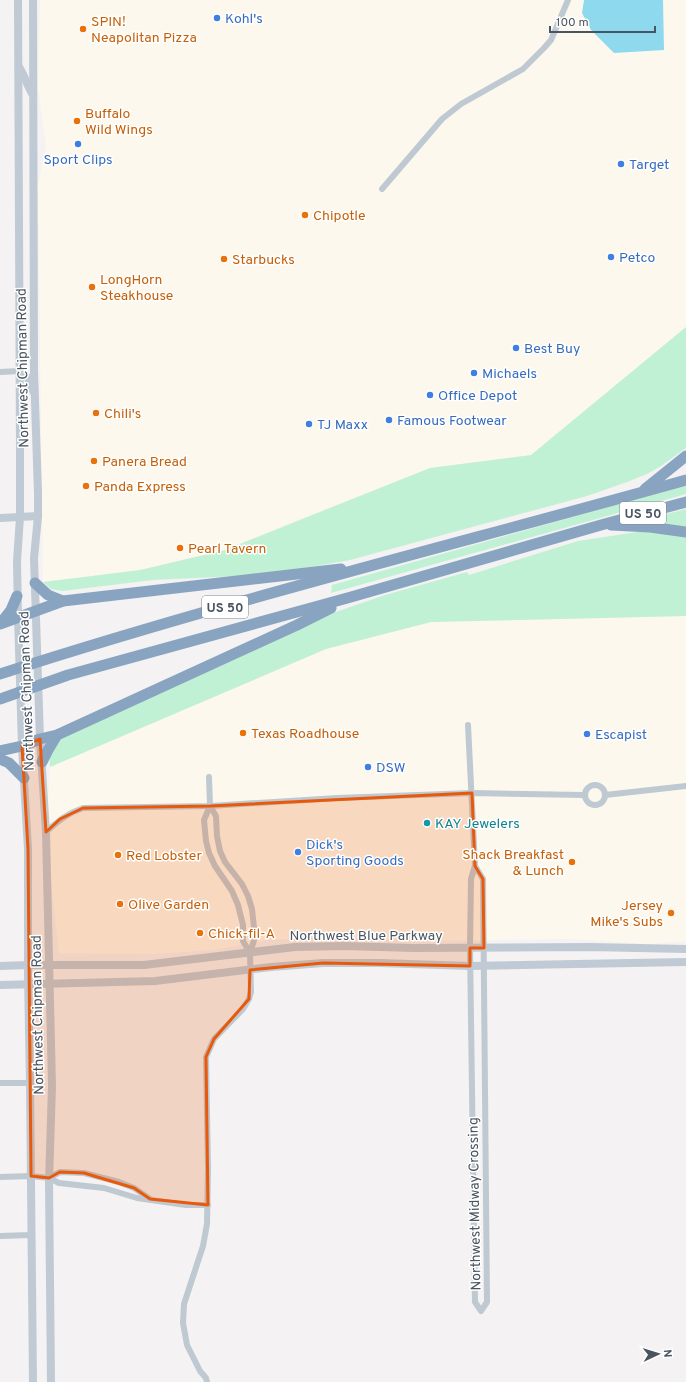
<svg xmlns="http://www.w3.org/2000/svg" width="686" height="1382" viewBox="0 0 686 1382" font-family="Overpass,sans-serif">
<rect width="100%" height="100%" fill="#f4f2f2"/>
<g fill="#fdf8ed">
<path d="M 40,0 L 686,0 L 686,327 L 531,455 L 430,468 L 282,526 L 225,550 L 140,570 L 43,582 L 38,185 L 46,146 L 38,88 Z"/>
<path d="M 686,616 L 686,941 L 649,944 L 568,939 L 425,941 L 340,937 L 268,940 L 214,950 L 155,954 L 59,953 L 46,837 L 50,767 L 326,649 L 431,622 Z"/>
</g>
<g fill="#c1f1d4">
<path d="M 686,327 L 686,448 L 661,466 L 647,474 L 627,482 L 587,496 L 350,560 L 306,568 L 238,576 L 153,580 L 62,591 L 51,589 L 43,582 L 140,570 L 225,550 L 430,468 L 531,455 Z"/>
<path d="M 686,485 L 686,494 L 331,593 L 332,585 Z"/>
<path d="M 686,509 L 686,527 L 643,522 L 643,520 Z"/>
<path d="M 637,532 L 653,532 L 686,535 L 686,616 L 431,622 L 326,649 L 50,767 L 49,753 L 63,737 L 330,614 L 385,595 L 467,572 L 469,575 L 578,541 Z"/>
</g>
<path fill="#8ed9ee" d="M 584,0 L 663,0 L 664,50 L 614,53 L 591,30 L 582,13 Z"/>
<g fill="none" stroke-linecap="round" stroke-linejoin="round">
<g stroke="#bfc9d1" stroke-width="6">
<path d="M 382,189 L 442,119 L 461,104 L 523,69 L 544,48 L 551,40 L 568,0"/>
<path d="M 0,372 L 20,371"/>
<path d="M 468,725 L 475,866 L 471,879 L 470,948 L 475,1302 L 481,1311 L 487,1302 L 483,879 L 475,866"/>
<path d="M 209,777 L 210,806 L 204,820 L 206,841 L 209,853 L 215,866 L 232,891 L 238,905 L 243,925 L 243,941 L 250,953"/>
<circle cx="595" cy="795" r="10"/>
<path d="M 605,795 L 686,786"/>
<path d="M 46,832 C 58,821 68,813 83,808 L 210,806 L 337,798 L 472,793 L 585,795"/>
<path d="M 0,1083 L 30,1083"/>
<path d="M 0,1177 L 31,1176 L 49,1178 L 59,1183 L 104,1188 L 137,1198 L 186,1205 L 208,1205"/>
<path d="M 49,1178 L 60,1172 L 84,1173 L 119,1182 L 134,1188 L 150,1199"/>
<path d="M 0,1236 L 31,1235"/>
<path d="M 207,1382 L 206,1378 L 200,1371 L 187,1345 L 183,1323 L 184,1304 L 203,1246 L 207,1224 L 208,1169 L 206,1057 L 214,1039 L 243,1009 L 249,999 L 251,992 L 250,953 L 255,937 L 252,909 L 248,896 L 242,884 L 225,862 L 220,851 L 217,836 L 216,816 L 210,806"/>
</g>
<g stroke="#bfcad5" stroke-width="8">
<path d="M 18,0 L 20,448 L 20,517 L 17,561 L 18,617 L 22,746 L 28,849 L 28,975 L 30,1083 L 33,1382"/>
<path d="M 33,0 L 34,371 L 38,493 L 38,516 L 34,558 L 40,739 L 46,832 L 52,1086 L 49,1182 L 51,1382"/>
<path d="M 19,67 C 25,76 27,86 33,95"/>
<path d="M 20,371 L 28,378 L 33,391"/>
<path d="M 0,518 L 38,516"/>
<path d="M 0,966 L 28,965 L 144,965 L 295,947 L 344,946 L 414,948 L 590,947 L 686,949"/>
<path d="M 0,985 L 155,981 L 271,967 L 323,963 L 380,963 L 470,966 L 686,962"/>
</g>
<g stroke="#89a4c0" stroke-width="11">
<path d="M 645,489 L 686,456"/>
<path d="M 611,525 L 650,527 L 686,532"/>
<path d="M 35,583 L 48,595 L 63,601"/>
<path d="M 1,623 L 11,610 L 17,596"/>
<path d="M 0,624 L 63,601 L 341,569"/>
<path d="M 0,674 C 226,601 457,544 686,480"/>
<path d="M 0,699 L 68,675 L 351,597 L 601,525 L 686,502"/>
<path d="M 0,751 L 22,746 L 40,739 L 57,735 L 297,625 L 331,608"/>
<path d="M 0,759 L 9,763 L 24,778"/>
<path d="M 42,762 L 48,750 L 57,735"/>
</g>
</g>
<path fill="#e8590c" fill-opacity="0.2" stroke="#e8590c" stroke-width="3" stroke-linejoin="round" d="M 40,739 L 46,832 L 60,819 L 83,808 L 210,806 L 472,793 L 475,866 L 483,879 L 484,948 L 470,948 L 470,966 L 323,963 L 250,970 L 249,999 L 214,1039 L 206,1057 L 208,1205 L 150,1199 L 134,1188 L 84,1173 L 60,1172 L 49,1178 L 31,1176 L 28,849 L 22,746 Z"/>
<g fill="#3f7fe0" stroke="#fff" stroke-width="1.5">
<circle cx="217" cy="18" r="4"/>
<circle cx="78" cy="144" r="4"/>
<circle cx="621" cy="164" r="4"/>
<circle cx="611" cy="257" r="4"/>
<circle cx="516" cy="348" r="4"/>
<circle cx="474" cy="373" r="4"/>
<circle cx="430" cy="395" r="4"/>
<circle cx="389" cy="420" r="4"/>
<circle cx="309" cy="424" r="4"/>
<circle cx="587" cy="734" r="4"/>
<circle cx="368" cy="767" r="4"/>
<circle cx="298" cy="852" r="4"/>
</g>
<g fill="#e8710a" stroke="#fff" stroke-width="1.5">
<circle cx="83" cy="29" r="4"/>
<circle cx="77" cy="121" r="4"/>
<circle cx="305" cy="215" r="4"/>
<circle cx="224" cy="259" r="4"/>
<circle cx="92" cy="287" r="4"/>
<circle cx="96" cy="413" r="4"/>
<circle cx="94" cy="461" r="4"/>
<circle cx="86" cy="486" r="4"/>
<circle cx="180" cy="548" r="4"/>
<circle cx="243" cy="733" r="4"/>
<circle cx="118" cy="855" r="4"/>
<circle cx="572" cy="862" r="4"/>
<circle cx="120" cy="904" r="4"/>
<circle cx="671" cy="913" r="4"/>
<circle cx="200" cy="933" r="4"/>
</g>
<circle fill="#0f9aa8" stroke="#fff" stroke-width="1.5" cx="427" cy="823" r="4"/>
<g text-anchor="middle" stroke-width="3" stroke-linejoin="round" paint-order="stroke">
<g fill="#fff" stroke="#808890" stroke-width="1">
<rect x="620" y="502" width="46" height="22" rx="3"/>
<rect x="202" y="596" width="46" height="22" rx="3"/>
</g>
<g font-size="13" font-weight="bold" fill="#495560">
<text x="643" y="518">US 50</text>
<text x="225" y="612">US 50</text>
</g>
<g font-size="14" fill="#366cbe" stroke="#fff" text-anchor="start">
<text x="225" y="23">Kohl's</text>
<text x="78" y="164" text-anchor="middle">Sport Clips</text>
<text x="629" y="169">Target</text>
<text x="619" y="262">Petco</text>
<text x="524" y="353">Best Buy</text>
<text x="482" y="378">Michaels</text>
<text x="438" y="400">Office Depot</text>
<text x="397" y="425">Famous Footwear</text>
<text x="317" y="429">TJ Maxx</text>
<text x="595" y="739">Escapist</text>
<text x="376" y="772">DSW</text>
<text x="306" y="849">Dick's<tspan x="306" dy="16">Sporting Goods</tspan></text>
</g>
<g font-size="14" fill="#c56008" stroke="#fff" text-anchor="start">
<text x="91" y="26">SPIN!<tspan x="91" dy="16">Neapolitan Pizza</tspan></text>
<text x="85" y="118">Buffalo<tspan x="85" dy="16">Wild Wings</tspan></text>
<text x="313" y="220">Chipotle</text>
<text x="232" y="264">Starbucks</text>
<text x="100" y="284">LongHorn<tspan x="100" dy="16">Steakhouse</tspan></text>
<text x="104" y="418">Chili's</text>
<text x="102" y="466">Panera Bread</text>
<text x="94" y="491">Panda Express</text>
<text x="188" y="553">Pearl Tavern</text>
<text x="251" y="738">Texas Roadhouse</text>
<text x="564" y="859" text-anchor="end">Shack Breakfast<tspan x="564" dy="16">&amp; Lunch</tspan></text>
<text x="126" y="860">Red Lobster</text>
<text x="128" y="909">Olive Garden</text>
<text x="663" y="910" text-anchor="end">Jersey<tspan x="663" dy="16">Mike's Subs</tspan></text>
<text x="208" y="938">Chick-fil-A</text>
</g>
<g font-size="14" fill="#495560" stroke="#fff">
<text transform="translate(22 368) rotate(-91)" y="5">Northwest Chipman Road</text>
<text transform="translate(26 691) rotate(-92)" y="5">Northwest Chipman Road</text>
<text x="366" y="940">Northwest Blue Parkway</text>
<text transform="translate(37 1015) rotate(-91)" y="5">Northwest Chipman Road</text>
<text transform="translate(474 1204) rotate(-91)" y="5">Northwest Midway Crossing</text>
</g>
<g font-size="14" fill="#0d838f" stroke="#fff" text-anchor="start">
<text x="435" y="828">KAY Jewelers</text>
</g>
</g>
<g transform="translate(658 1354) rotate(86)" stroke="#ffffff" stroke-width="3" paint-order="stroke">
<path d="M0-3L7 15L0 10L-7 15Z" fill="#495560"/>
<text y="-6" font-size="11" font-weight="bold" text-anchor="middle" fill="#495560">N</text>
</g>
<path d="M550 26v6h105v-6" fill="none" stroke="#495560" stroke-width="2"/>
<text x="556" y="26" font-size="12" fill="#495560" stroke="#ffffff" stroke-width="3" paint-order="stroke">100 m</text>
</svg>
